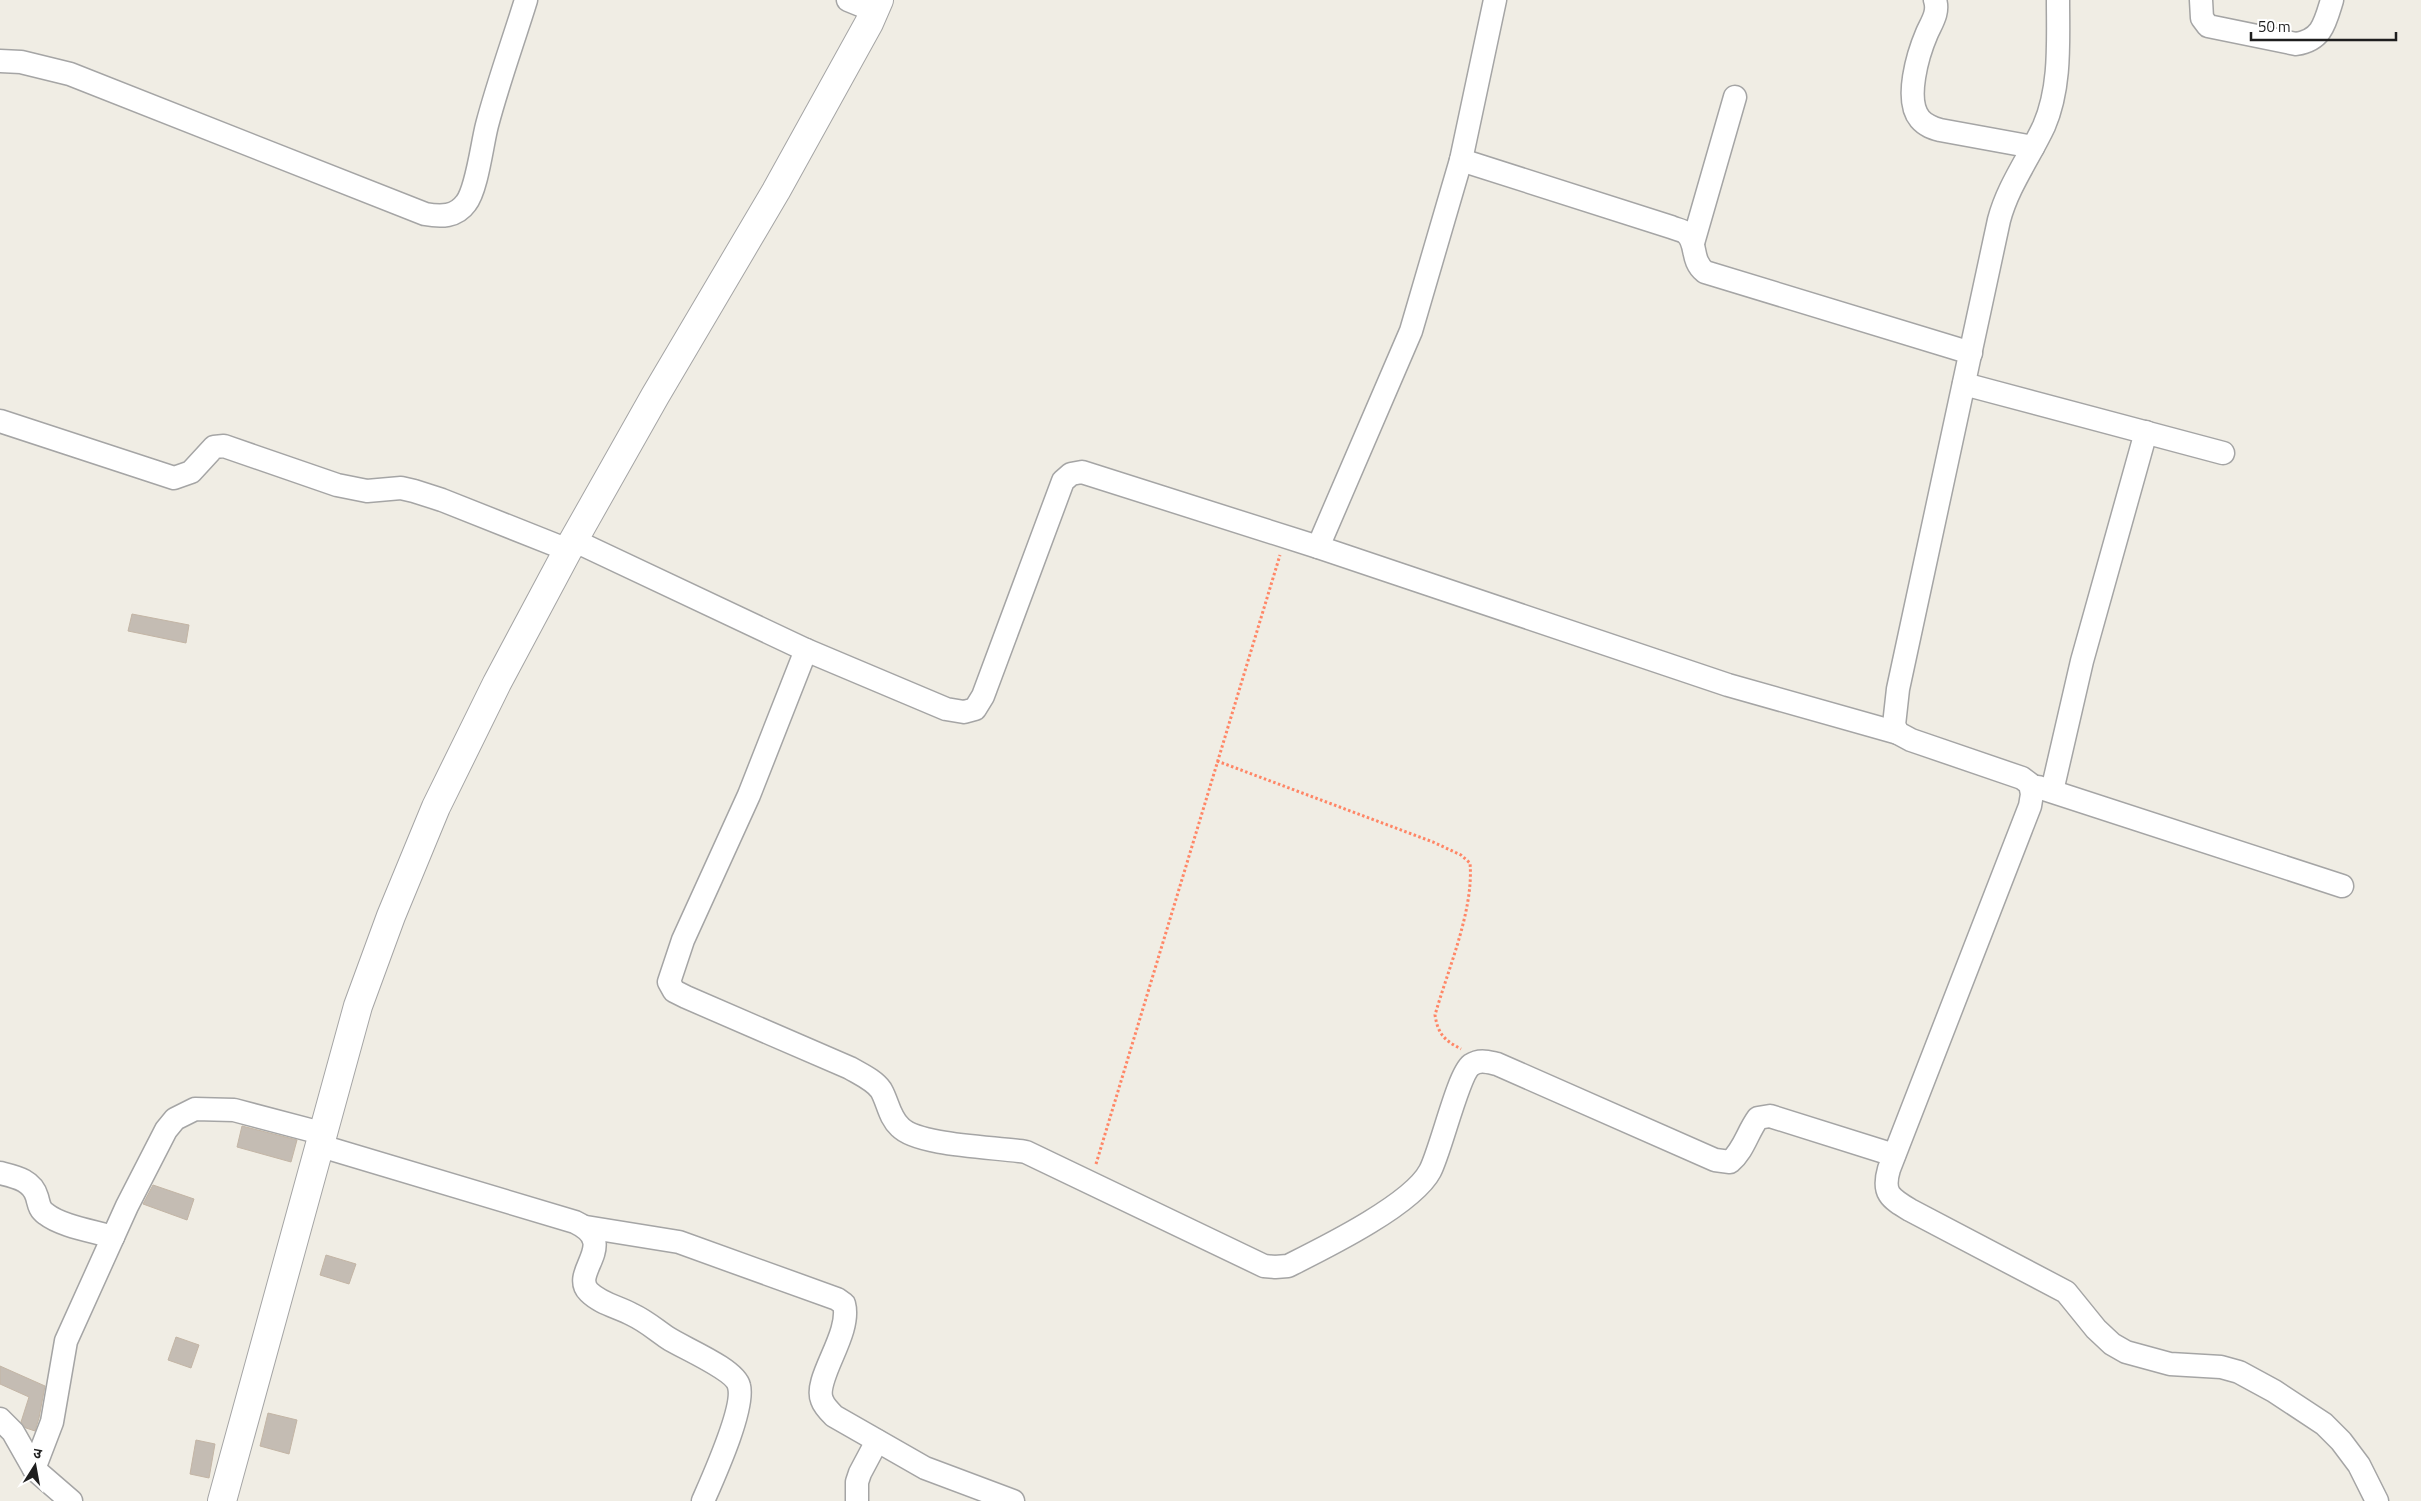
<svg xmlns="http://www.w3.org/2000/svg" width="2421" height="1501" font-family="'Titillium Web','Noto Sans Devanagari',sans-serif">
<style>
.building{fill:#c4bcb3;stroke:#c3b5a5}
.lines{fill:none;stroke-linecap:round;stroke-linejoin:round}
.minor-casing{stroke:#a5a5a5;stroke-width:25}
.tertiary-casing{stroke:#a5a5a5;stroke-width:30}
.path{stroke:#ff8666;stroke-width:3;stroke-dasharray:2.5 2.5;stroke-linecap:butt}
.minor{stroke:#fff;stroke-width:22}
.tertiary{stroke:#fff;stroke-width:28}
</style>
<rect width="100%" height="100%" fill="#f0ede4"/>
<!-- building -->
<g class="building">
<path d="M 132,614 L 189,625 L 186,643 L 128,631 Z"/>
<path d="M 242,1126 L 297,1140 L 291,1162 L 237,1147 Z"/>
<path d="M 153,1185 L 194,1199 L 187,1220 L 143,1204 Z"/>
<path d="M 326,1255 L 356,1264 L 349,1284 L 320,1275 Z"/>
<path d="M 176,1337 L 199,1345 L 191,1368 L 168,1360 Z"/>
<path d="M 0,1366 L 45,1386 L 39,1418 L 35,1431 L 26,1428 L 21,1422 L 29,1397 L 0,1384 Z"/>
<path d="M 268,1413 L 297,1420 L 289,1454 L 260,1446 Z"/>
<path d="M 196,1440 L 215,1444 L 209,1478 L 190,1474 Z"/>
</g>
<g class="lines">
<!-- minor casing -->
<g class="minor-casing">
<g id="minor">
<path d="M 848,0 L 875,11"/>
<path d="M 1935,0 C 1939,12 1932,22 1927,33 C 1918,54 1904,100 1920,119 C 1926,126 1933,128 1940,130 L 2033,147"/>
<path d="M 2058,0 C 2058,41 2061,87 2044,126 C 2029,158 2008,186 1999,220 L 1898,689 L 1894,725 L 1898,733 L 1911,740 L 2022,778 L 2030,784 L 2032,794 L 2030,806 L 1889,1169 C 1882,1193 1890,1198 1910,1210 L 2066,1292 L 2096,1329 L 2112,1344 L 2126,1352 L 2170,1364 L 2221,1367 L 2239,1372 L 2274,1391 L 2324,1424 L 2341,1441 L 2359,1465 L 2377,1501"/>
<path d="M 2201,0 L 2202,18 L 2208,26 L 2296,44 C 2322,40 2325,23 2332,0"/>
<path d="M 0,61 L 21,62 L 70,74 L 425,214 C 441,217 456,217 466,203 C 477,189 482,144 487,125 C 498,83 513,42 526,0"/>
<path d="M 1461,160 L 1671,227 C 1675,229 1682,230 1686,233 C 1698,243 1690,260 1705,272 L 1971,353"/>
<path d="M 1693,243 L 1735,97"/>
<path d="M 1964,384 L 2223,453"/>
<path d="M 0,421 L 174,478 L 191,472 L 214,447 L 224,446 L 337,485 L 367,491 L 401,488 L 414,491 L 442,500 L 568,550"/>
<path d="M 575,541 L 806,650 L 946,709 L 964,712 L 975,709 L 983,696 L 1063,481 L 1071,474 L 1082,472 L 1318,547 L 1728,685 L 1898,733"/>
<path d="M 1318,547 L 1411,331 L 1461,160 L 1495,0"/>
<path d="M 806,650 L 749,795 L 683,940 L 669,982 L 674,991 L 686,997 L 850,1068 C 860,1074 874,1080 881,1090 C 888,1102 889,1117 900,1127 C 918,1146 997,1147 1026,1152 L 1264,1266 L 1275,1267 L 1288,1266 C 1324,1248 1412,1205 1430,1171 C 1441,1150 1458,1075 1471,1065 C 1480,1059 1488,1062 1497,1064 L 1715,1160 L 1730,1162 C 1744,1150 1747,1133 1758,1118 L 1770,1116 L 1894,1155"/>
<path d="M 2038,787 L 2342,886"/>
<path d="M 2052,791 L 2082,661 L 2146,432"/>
<path d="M 321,1146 L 575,1222 C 621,1244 569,1272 589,1292 C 601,1304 619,1307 633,1315 C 646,1321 656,1330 668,1338 C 683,1348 735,1369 739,1386 C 745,1408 713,1478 703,1501"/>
<path d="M 0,1173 C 16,1177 32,1180 37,1197 C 39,1204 39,1209 46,1214 C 61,1226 93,1231 113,1237"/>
<path d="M 586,1227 L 679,1242 L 837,1299 L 844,1304 C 852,1334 813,1379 822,1400 C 824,1406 829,1411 834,1416 L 925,1468 L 1013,1501"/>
<path d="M 0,1419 L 13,1432 L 34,1469 L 71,1501"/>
<path d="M 34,1469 L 52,1422 L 66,1341 L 127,1206 L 166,1130 L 175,1119 L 195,1109 L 234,1110 L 325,1134"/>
<path d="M 857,1501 L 857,1482 L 860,1473 L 877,1441"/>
</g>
</g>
<!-- tertiary casing -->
<g class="tertiary-casing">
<path id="tertiary" d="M 222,1501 L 358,1006 L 391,916 L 436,807 L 497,683 L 568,550 L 655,396 L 776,191 L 869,23 L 879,0"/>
</g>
<!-- path -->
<g class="path">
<path d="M 1217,761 L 1433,842 L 1461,855 L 1470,863 C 1474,910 1448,969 1435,1015 C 1438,1034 1444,1040 1461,1049"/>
<path d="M 1096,1164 L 1280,555"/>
</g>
<!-- minor -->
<use href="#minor" class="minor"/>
<!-- tertiary -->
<use href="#tertiary" class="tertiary"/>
</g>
<!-- north arrow -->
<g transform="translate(35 1466) rotate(11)" stroke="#ffffff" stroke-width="4" paint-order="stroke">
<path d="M0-4L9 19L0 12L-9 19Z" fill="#1e1e1e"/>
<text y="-8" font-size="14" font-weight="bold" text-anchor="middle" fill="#1e1e1e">उ</text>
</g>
<!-- scale -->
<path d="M2251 32v8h145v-8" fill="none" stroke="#1e1e1e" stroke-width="2.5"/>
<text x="2258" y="32" font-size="15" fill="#1e1e1e" stroke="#ffffff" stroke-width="4" paint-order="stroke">50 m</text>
</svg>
